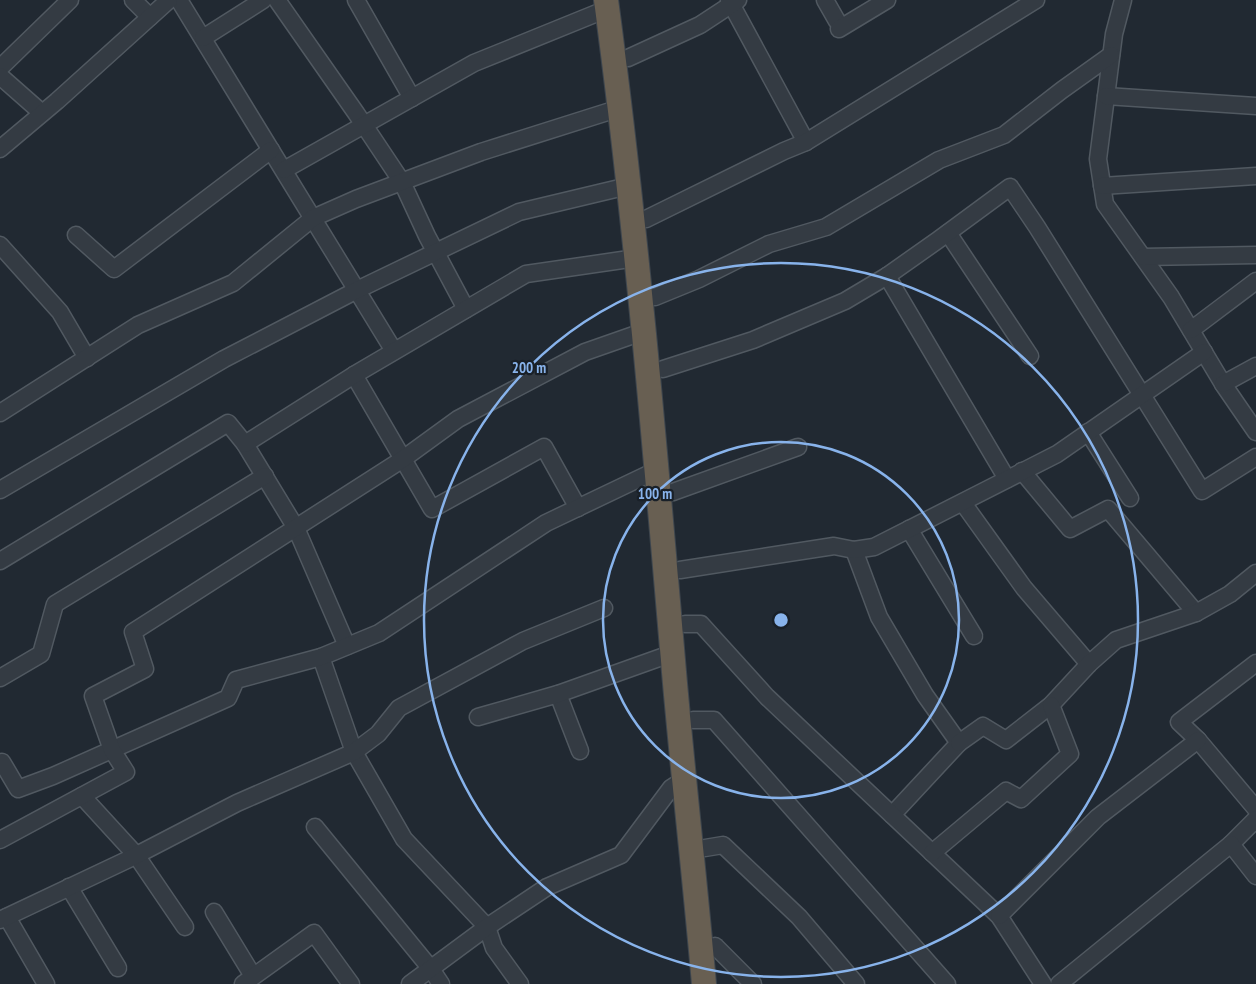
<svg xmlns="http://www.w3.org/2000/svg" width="1256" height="984" font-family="'PT Sans Narrow',sans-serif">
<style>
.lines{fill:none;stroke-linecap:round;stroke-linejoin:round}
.minor-casing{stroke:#515961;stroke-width:19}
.highway-casing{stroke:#3e464e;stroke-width:26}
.minor{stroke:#343b43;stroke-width:16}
.highway{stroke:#685f52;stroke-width:24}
.ring{fill:none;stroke:#88b3eb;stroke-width:2.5}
.centre{fill:#88b3eb;stroke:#192028;stroke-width:2.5}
.ring-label{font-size:15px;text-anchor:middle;font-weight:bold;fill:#88b3eb;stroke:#192028;stroke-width:4.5;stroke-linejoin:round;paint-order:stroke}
</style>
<rect width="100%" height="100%" fill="#212932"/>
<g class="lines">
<!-- minor casing -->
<g class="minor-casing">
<g id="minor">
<path d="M 133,0 L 150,17"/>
<path d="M 179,0 L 394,351"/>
<path d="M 277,0 L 356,113 L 402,182 L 427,236 L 466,309"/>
<path d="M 356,0 L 412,98"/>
<path d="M 729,0 L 806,142"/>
<path d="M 825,0 L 837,21"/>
<path d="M 1123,0 L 1114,34 L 1098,159 L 1105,204 L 1171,297 L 1223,384 L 1256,432"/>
<path d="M 839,29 L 887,0"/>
<path d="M 203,38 L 263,0"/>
<path d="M 628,58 L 700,25 L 738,0"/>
<path d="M 0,68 L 70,0"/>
<path d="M 0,76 L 42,113"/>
<path d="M 1106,96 L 1256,106"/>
<path d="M 0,149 L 57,101 L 169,0"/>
<path d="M 284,170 L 474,63 L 607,9"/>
<path d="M 1102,186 L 1256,176"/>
<path d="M 646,219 L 784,151 L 806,142 L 1036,0"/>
<path d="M 948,233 L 1030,356"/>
<path d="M 76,235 L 114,269 L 271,150"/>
<path d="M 0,245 L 60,312 L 87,358"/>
<path d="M 1143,257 L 1256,255"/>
<path d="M 887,276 L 1007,479"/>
<path d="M 655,297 L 699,279 L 769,244 L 826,227 L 939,160 L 1004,135 L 1062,90 L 1111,55"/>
<path d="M 1191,330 L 1256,281"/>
<path d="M 663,369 L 753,340 L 845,301 L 887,276 L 938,240 L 1010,187 L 1037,227 L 1202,491 L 1256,457"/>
<path d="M 354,375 L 432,509 L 544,447 L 578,508"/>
<path d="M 1223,384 L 1256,366"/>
<path d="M 0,413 L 138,325 L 233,283 L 313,218 L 356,199 L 481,152 L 620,108"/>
<path d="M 1088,432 L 1130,498"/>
<path d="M 245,444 L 296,528 L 347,646"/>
<path d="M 1022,471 L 1070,529 L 1108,509 L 1196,613"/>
<path d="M 0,490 L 224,359 L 357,290 L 519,212 L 628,186"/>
<path d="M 673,492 L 798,447"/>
<path d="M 963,503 L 1024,588 L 1089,664"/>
<path d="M 909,529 L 974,636"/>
<path d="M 854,550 L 879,617 L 925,695 L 959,743 L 892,815"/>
<path d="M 0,561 L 228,423 L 245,444 L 354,375 L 526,274 L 636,258"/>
<path d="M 680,570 L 834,546 L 854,550 L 874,547 L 1057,454 L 1204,352"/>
<path d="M 685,624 L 701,624 L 767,697 L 999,916 L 1043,984"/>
<path d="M 321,657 L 354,752 L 404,839 L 487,927 L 494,948 L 520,984"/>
<path d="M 1256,663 L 1179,722 L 1198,740 L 1256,809"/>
<path d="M 0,678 L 41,654 L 55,604 L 265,476"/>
<path d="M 558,694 L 580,751"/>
<path d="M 478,717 L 558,694 L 673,653"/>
<path d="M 693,720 L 714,720 L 947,984"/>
<path d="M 959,743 L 983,726 L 1006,740 L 1051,705 L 1089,664 L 1116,640 L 1196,613 L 1230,594 L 1256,573"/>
<path d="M 0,763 L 2,762 L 18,789 L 53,776 L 228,698 L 236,680 L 321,657 L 379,633 L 546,523 L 657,470"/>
<path d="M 82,796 L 136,855 L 185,927"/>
<path d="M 315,827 L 431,969 L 441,984"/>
<path d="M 0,840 L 126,772 L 112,750 L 93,696 L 145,669 L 133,632 L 403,459 L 458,419 L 585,352 L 645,331"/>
<path d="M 1231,844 L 1256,819"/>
<path d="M 705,848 L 723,845 L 799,917 L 856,984"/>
<path d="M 932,853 L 1006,791 L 1021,799 L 1070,754 L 1051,705"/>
<path d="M 69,887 L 118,968"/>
<path d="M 214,912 L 253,976"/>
<path d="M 999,916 L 1098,817 L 1198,740"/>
<path d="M 7,917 L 46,984"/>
<path d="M 0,920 L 129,859 L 237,803 L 354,752 L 378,734 L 399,708 L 523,641 L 604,608"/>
<path d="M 715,946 L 753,984"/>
<path d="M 243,984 L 314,933 L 351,984"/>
<path d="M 410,984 L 487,927 L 547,887 L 621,855 L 671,788 L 685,779"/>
<path d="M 1059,984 L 1231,844 L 1256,876"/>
</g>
</g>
<!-- highway casing -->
<g class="highway-casing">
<path id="highway" d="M 606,0 C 636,223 655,448 674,672 C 683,776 695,880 704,984"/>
</g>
<!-- minor -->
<use href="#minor" class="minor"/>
<!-- highway -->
<use href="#highway" class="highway"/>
</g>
<!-- distance rings -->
<g class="ring">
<circle cx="781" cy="620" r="178"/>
<circle cx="781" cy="620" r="357"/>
</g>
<circle cx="781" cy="620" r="8" class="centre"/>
<g class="ring-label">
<text x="529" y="373">200 m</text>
<text x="655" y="499">100 m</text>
</g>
</svg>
